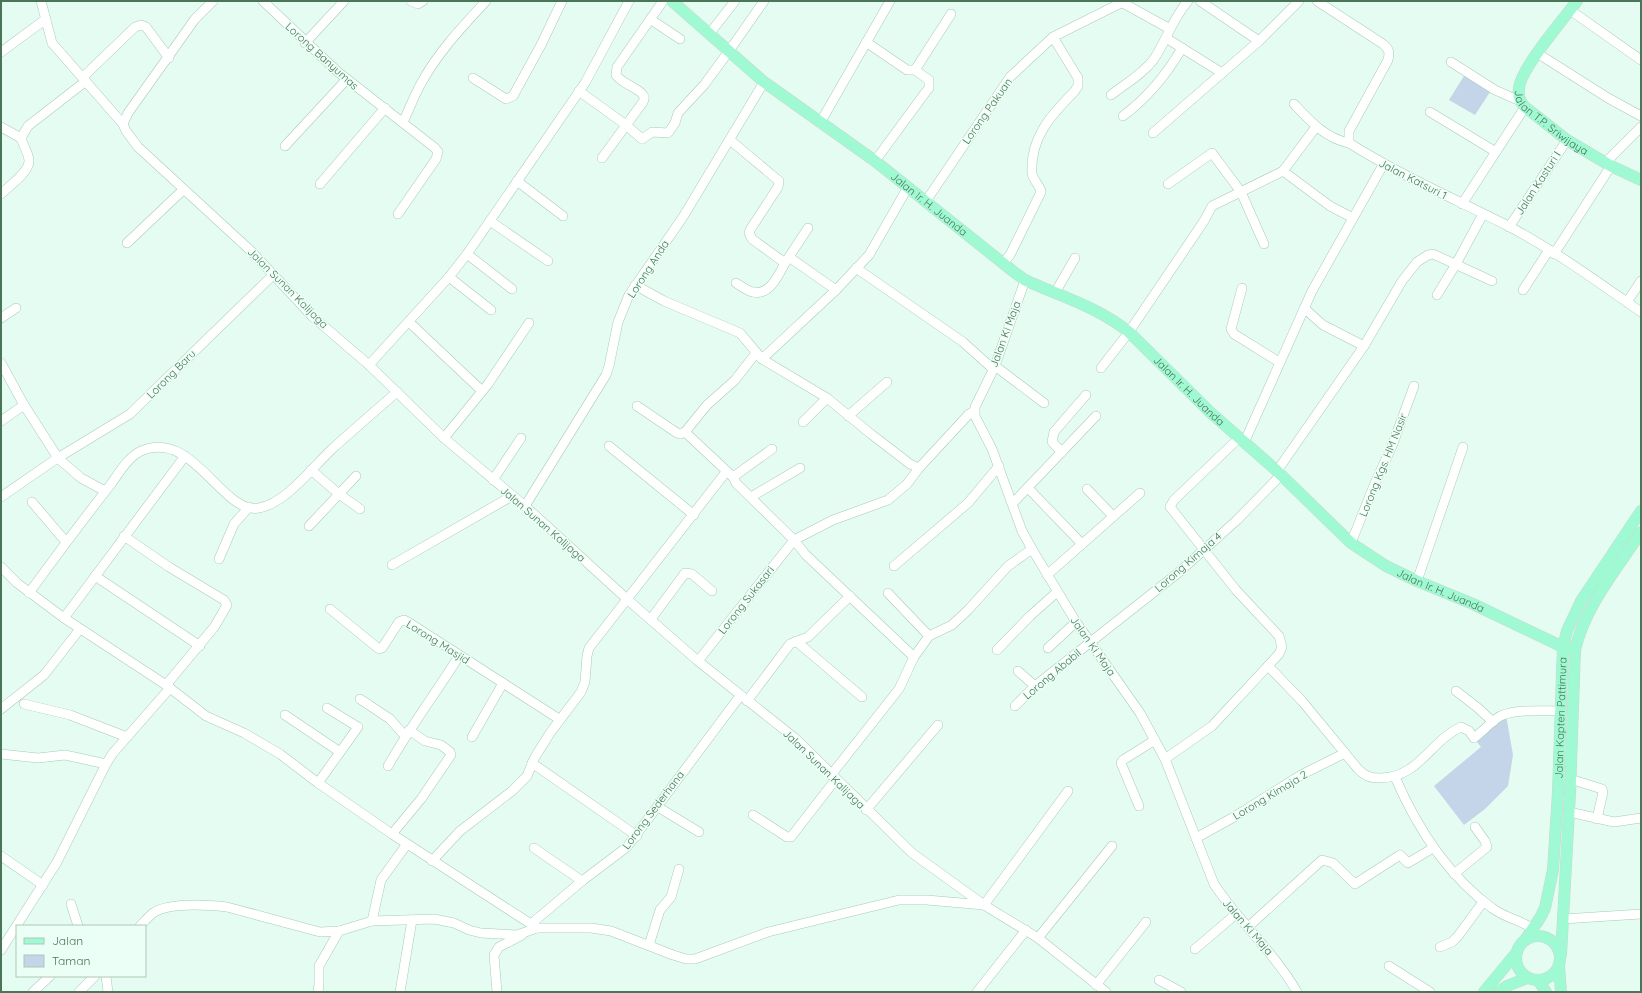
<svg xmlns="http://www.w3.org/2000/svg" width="1642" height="993" font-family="Quicksand,sans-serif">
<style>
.green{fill:#c4d5e9}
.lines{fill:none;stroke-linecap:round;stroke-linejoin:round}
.minor-casing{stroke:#a9cbb6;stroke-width:10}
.major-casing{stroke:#cdd8d0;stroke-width:12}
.minor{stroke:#fff;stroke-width:9}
.major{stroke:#9ff9d2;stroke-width:11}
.labels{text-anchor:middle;stroke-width:3;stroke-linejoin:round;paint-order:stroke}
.street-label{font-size:11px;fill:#4b7557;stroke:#ecfff6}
</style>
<rect width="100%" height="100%" fill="#e5fcf2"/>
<!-- green -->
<g class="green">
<path d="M 1464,76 L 1490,92 L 1475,115 L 1449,100 Z"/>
<path d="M 1506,715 L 1513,755 L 1508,786 L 1485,809 L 1464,825 L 1434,786 L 1481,747 L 1474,738 Z"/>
</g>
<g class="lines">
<!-- minor casing -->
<g class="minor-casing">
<g id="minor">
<path d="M 41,1 L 52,43 L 123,124 L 126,131 L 138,147 L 251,251 L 312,316 L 369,365 L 444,438 L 525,506 L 628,600 L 698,661 L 796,739 L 912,853 L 984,905 L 1038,938 L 1106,992"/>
<path d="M 263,1 L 338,72 L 435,148 L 438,152 L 436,159 L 398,214"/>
<path d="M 411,1 L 418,4 L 423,1"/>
<path d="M 1200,1 L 1259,41"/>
<path d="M 1317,1 L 1383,44 C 1389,49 1390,52 1388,60 L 1349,131 L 1349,143 C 1400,175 1455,199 1508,226 C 1554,250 1598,282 1641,312"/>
<path d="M 1123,3 L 1170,29"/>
<path d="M 1570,10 L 1641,60"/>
<path d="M 650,19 L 680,39"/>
<path d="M 710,33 L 735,1"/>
<path d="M 866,42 L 907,70 L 915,70 L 929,80 L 929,88 L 925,93 L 875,161"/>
<path d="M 305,43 L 344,1"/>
<path d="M 1182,48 L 1222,73"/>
<path d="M 1,52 L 46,19"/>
<path d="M 1537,53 L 1608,98 L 1641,116"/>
<path d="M 1451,62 L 1495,90 L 1520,101"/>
<path d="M 915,70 L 951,14"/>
<path d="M 83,77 L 135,27 L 141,25 L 146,27 L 169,58"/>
<path d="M 473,78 L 506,99 L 513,96 L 541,45 L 562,1"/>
<path d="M 579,91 L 626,125 L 642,139 L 652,132 L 668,133 L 675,123 L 678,113 L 704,85 L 729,51 L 764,1"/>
<path d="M 1111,95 C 1125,84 1143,74 1154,59 C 1166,41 1173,18 1188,1"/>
<path d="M 1294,104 C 1310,121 1325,138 1349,143"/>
<path d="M 1430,112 L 1496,152"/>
<path d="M 1123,116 C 1147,98 1167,74 1182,48 L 1166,38"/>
<path d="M 403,122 C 410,108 415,93 423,80 C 440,50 463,26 486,1"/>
<path d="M 820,123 L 890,1"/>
<path d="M 123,124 L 128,113 L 195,19 L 213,1"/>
<path d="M 1,127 L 21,138"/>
<path d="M 1153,133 L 1259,41 L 1299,1"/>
<path d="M 730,140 L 779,181 L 778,187 L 750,230 L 749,233 L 752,239 L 785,263 L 808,228"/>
<path d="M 285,146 L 346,80"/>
<path d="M 602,158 L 643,102 C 644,100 645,97 643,95 C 639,88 622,84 616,75 L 617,67 L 663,1"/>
<path d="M 1606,162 L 1641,127"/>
<path d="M 1283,171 L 1330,206 L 1353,218"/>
<path d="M 517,181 L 563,216"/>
<path d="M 320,184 L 385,108"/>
<path d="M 1168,184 L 1212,153 L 1241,192 L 1264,244"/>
<path d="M 1,194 C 9,186 30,172 29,160 C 28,152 23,145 21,138 L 28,126 L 86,81"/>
<path d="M 926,201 L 1010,77 L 1053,37 L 1125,1"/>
<path d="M 1462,204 L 1525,107"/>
<path d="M 490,221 L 548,261"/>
<path d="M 1509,227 L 1567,140"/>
<path d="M 127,243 L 183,190"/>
<path d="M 467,254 L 512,289"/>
<path d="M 1554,254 L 1611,166"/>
<path d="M 789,257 L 836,290"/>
<path d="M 1003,263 L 1010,255 L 1041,192 C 1040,185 1033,181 1032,173 C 1030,138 1051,115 1074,92 L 1078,86 L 1078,78 L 1053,37"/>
<path d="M 856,268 L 963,342 L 993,369"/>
<path d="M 449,277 L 491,310"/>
<path d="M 1025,280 L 995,366 L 975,407 L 975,416 L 992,449 L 1022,531 L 1032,549 L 1076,622 L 1140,713 L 1165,759 L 1214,884 C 1239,922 1274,952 1297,992"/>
<path d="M 736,283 C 741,286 747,291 753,292 C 770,296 779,274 785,263"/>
<path d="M 635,285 L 664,301 L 740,333 L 762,359 L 827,398 L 871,434 L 910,464 L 919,468"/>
<path d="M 1242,288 L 1231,329 L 1234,334 L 1279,362"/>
<path d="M 1523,290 L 1549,250"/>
<path d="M 1055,293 L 1075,258"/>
<path d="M 1437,295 L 1456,264 L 1483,214"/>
<path d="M 1627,302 L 1641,281"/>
<path d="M 1304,308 L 1323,325 L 1364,346"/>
<path d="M 1,318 L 16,308"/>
<path d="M 409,322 L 482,391"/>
<path d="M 762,359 L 836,290 L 869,255 L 908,187"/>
<path d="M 1,363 L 24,405 L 58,458 L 81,478 L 105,491"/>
<path d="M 369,365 L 449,277 L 467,254 L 585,83 L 629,1"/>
<path d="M 995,366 L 1044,403"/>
<path d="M 1101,368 L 1129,332 L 1204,221 L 1212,206 L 1283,171 L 1316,127"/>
<path d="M 637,406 L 677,433 L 680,434 L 685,432 L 707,405 L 735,380 L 756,353"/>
<path d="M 848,416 L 887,382"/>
<path d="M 1,421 L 24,405"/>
<path d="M 803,422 L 827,398"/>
<path d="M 685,432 L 733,477 L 736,483 L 794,540 L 806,555 L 914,657"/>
<path d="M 444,438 L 488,384 L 529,323"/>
<path d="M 1244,443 L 1312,291 L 1383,165"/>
<path d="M 609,446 L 694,515"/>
<path d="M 1062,452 L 1052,442 L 1054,432 L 1086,395"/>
<path d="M 311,470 L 339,494 L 360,509"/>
<path d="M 1277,471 L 1364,346 L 1402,281 L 1417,262 L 1428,255 L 1433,254 L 1492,281"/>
<path d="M 733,477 L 772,449"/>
<path d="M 493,480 L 521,438"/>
<path d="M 1028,488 L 1082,544"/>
<path d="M 1087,489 L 1113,516"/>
<path d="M 1,497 L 56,459 L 130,414 L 273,275"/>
<path d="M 751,497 L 800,468"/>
<path d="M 32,502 L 66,542"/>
<path d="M 1013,503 L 1096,416"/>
<path d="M 525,506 L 606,375 L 609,366 L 618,322 L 629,295 L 683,217 L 764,82"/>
<path d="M 309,526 L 356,476"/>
<path d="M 124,536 L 169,567 L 224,600 L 227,605 L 215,626 L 166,685"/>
<path d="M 1351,543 L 1375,483 L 1392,446 L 1414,386"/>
<path d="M 219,559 L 234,524 L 249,507"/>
<path d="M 392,565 L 512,496"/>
<path d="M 894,566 L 968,503 L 999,466"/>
<path d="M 1,567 L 17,583 L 64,618 L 166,685 L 206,716 L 244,733 L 280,754 L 318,783 L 392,834 L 537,928 L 591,928 L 611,931 L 673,955 L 686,959 L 695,959 L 768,932 L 899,900 L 927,900 L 984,905"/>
<path d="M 1047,575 L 1140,493"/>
<path d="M 95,576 L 200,646"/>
<path d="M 1417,581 L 1463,447"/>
<path d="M 29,593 C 56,556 83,520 111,484 C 119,473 128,457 141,451 C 193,428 222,515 259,508 C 286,503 312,468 331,450 C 353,430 375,411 397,392"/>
<path d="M 888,593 L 929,636"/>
<path d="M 330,609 L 379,649 L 382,648 L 399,622 L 404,620 L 408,622 L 559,719"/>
<path d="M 64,618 L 185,456"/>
<path d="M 651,619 L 685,573 L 692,574 L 712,591"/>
<path d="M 796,641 L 862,697"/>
<path d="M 1048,648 L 1076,622"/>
<path d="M 997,650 L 1030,616 L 1057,592"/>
<path d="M 698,661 L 794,540 L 833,520 L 888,500 L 907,484 L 919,468 L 969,414 L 974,411"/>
<path d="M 1268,666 L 1302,701 L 1358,769 C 1365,776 1370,778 1380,778 C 1419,778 1431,740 1461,727 L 1469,731 L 1474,738 C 1482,732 1488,725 1496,719 C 1508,708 1544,711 1560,711"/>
<path d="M 1018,671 L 1035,686"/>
<path d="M 1456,691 L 1478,708 L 1493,722"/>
<path d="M 360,699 L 390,719 L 405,736"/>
<path d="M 747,701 L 790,644 L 808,637 L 850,596"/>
<path d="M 24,704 L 70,715 L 127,737"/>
<path d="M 1015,706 L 1035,686 L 1178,573 L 1237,520 L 1281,475"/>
<path d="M 1,709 L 44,675 L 80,629"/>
<path d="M 285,715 L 340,752"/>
<path d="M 472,737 L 503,683"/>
<path d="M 1,754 L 38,758 L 65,755 L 106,764"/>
<path d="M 1165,759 L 1212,726 L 1279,654 L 1282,647 L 1279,636 L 1236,590 L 1170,507 L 1174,500 L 1239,438"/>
<path d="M 532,763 L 637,836"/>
<path d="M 388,766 C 410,727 436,693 459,656"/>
<path d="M 831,775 L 899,689 L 914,657 L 929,636 L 952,625 L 968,610 L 1008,566 L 1032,549"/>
<path d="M 1395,777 C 1417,828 1447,875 1492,908 C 1505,918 1521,920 1533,929"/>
<path d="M 1570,779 L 1602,789 L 1603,792 L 1597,819"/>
<path d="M 318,783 L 358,727 L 327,708"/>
<path d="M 1139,806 L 1121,763 L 1123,760 L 1155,740"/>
<path d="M 658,807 L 699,832"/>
<path d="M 866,810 L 938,725"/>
<path d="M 1569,812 L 1614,822 L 1641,818"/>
<path d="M 753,815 L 787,837 L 791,837 L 836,779"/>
<path d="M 392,834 L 421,799 L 451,755 L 450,752 L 441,745 L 425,741 L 409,730"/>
<path d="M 1196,838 L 1234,817 L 1301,775 L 1345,753"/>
<path d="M 534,848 L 582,881"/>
<path d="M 1,856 L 43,885"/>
<path d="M 432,861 L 460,831 L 512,791 L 527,776 L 535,757 L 550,733 L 581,692 L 585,682 L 587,656 L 589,648 L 726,472"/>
<path d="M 1454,874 L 1487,847 L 1485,841 L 1475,827"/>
<path d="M 71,904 L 78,926"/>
<path d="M 984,905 L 1068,791"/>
<path d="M 1563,919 L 1641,914"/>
<path d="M 372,921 L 381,880 L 407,844"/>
<path d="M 531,924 L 582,881 L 627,847 L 740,696"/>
<path d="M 140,926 C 144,922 149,916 153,913 C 170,902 208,905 227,907 L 320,932 L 339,931 L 372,921 L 434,919 L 454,923 L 469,930 L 481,933 L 517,935 L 537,928"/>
<path d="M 1248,927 L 1322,860 L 1333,863 L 1355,884 L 1400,855 L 1408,863 L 1433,848"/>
<path d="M 1038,938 L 1112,846"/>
<path d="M 649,945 L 660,910 L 671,897 L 679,869"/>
<path d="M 1440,947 L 1452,942 L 1458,936 L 1483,902"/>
<path d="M 1195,949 L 1236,914"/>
<path d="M 1,950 L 57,862 L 106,764 L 113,753 L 170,688"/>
<path d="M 1389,966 L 1430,992"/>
<path d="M 106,976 L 108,992"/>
<path d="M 1159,980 L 1181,992"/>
<path d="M 1096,985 L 1146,922"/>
<path d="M 33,992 L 50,976"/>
<path d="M 79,992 L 95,976"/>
<path d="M 318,992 L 319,984 L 319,966 L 339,931"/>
<path d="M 400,992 L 412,920"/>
<path d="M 497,992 L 494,955 L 499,947 L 522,935"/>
<path d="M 977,992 L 1026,930"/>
</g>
</g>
<!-- major casing -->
<g class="major-casing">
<g id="major">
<path id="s1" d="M 672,1 L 764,82 L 875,161 L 1014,272 L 1025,280 C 1062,297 1096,306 1129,332 L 1210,412 L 1277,471 L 1351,543 L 1386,566 L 1417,581 L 1473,604 L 1563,647 L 1575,650"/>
<path id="s2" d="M 1577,1 C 1563,20 1521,68 1519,88 C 1518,96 1520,102 1525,107 L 1567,140 L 1611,166 L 1641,180"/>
<circle cx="1538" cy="958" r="22"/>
<path id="s3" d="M 1525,940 L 1540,918 L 1545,908 L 1553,870 L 1558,792 L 1562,673 L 1563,647 L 1567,631 L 1581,601 L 1641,511"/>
<path d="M 1561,955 L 1570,793 L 1575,650 C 1585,606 1617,569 1641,532"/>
<path d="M 1559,966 L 1561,992"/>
<path d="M 1538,980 L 1546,992"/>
<path d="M 1484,992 L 1517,952"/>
<path d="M 1499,992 L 1507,986 L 1527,978"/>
</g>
</g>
<!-- minor -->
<use href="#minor" class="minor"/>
<!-- major -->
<use href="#major" class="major"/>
</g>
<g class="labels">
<!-- street labels -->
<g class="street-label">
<text transform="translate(322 56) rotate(42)" y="4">Lorong Banyumas</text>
<text transform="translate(987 111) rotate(-55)" y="4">Lorong Pakuan</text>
<text dy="4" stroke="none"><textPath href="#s2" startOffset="155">Jalan T.P. Sriwijaya</textPath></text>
<text transform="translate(1413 179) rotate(27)" y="4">Jalan Katsuri 1</text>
<text transform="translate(1538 183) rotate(-57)" y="4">Jalan Kasturi I</text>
<text dy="4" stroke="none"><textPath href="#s1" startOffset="328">Jalan Ir. H. Juanda</textPath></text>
<text transform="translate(648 269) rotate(-57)" y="4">Lorong Anda</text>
<text transform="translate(288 288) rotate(45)" y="4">Jalan Sunan Kalijaga</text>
<text transform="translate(1005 334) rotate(-70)" y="4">Jalan Ki Maja</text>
<text transform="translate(171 374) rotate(-45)" y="4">Lorong Baru</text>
<text dy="4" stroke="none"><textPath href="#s1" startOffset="651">Jalan Ir. H. Juanda</textPath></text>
<text transform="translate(1383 465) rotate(-68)" y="4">Lorong Kgs. HM Nasir</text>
<text transform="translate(543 524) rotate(41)" y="4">Jalan Sunan Kalijaga</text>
<text transform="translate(1188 562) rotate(-41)" y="4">Lorong Kimaja 4</text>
<text dy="4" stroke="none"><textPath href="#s1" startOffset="975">Jalan Ir. H. Juanda</textPath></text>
<text transform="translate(746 600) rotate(-52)" y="4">Lorong Sukasari</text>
<text transform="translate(438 642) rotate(32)" y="4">Lorong Masjid</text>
<text transform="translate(1093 646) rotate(55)" y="4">Jalan Ki Maja</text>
<text transform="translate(1052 674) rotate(-40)" y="4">Lorong Ababil</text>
<text dy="4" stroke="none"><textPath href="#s3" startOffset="229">Jalan Kapten Pattimura</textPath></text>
<text transform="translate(824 769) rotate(44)" y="4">Jalan Sunan Kalijaga</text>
<text transform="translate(1270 795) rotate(-31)" y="4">Lorong Kimaja 2</text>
<text transform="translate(653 810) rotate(-53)" y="4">Lorong Sederhana</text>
<text transform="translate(1248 927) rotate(49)" y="4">Jalan Ki Maja</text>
</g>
</g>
<!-- border -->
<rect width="1642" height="993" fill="none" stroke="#4b7557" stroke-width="4"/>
<!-- legend -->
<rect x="16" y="925" width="130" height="52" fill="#ecfff6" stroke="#acc8b6"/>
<rect x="24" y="938" width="20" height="6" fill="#9ff9d2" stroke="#acc8b6"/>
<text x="52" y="945" font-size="12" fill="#4b7557">Jalan</text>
<rect x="24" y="955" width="20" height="12" fill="#c4d5e9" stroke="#acc8b6"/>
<text x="52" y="965" font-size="12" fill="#4b7557">Taman</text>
</svg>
